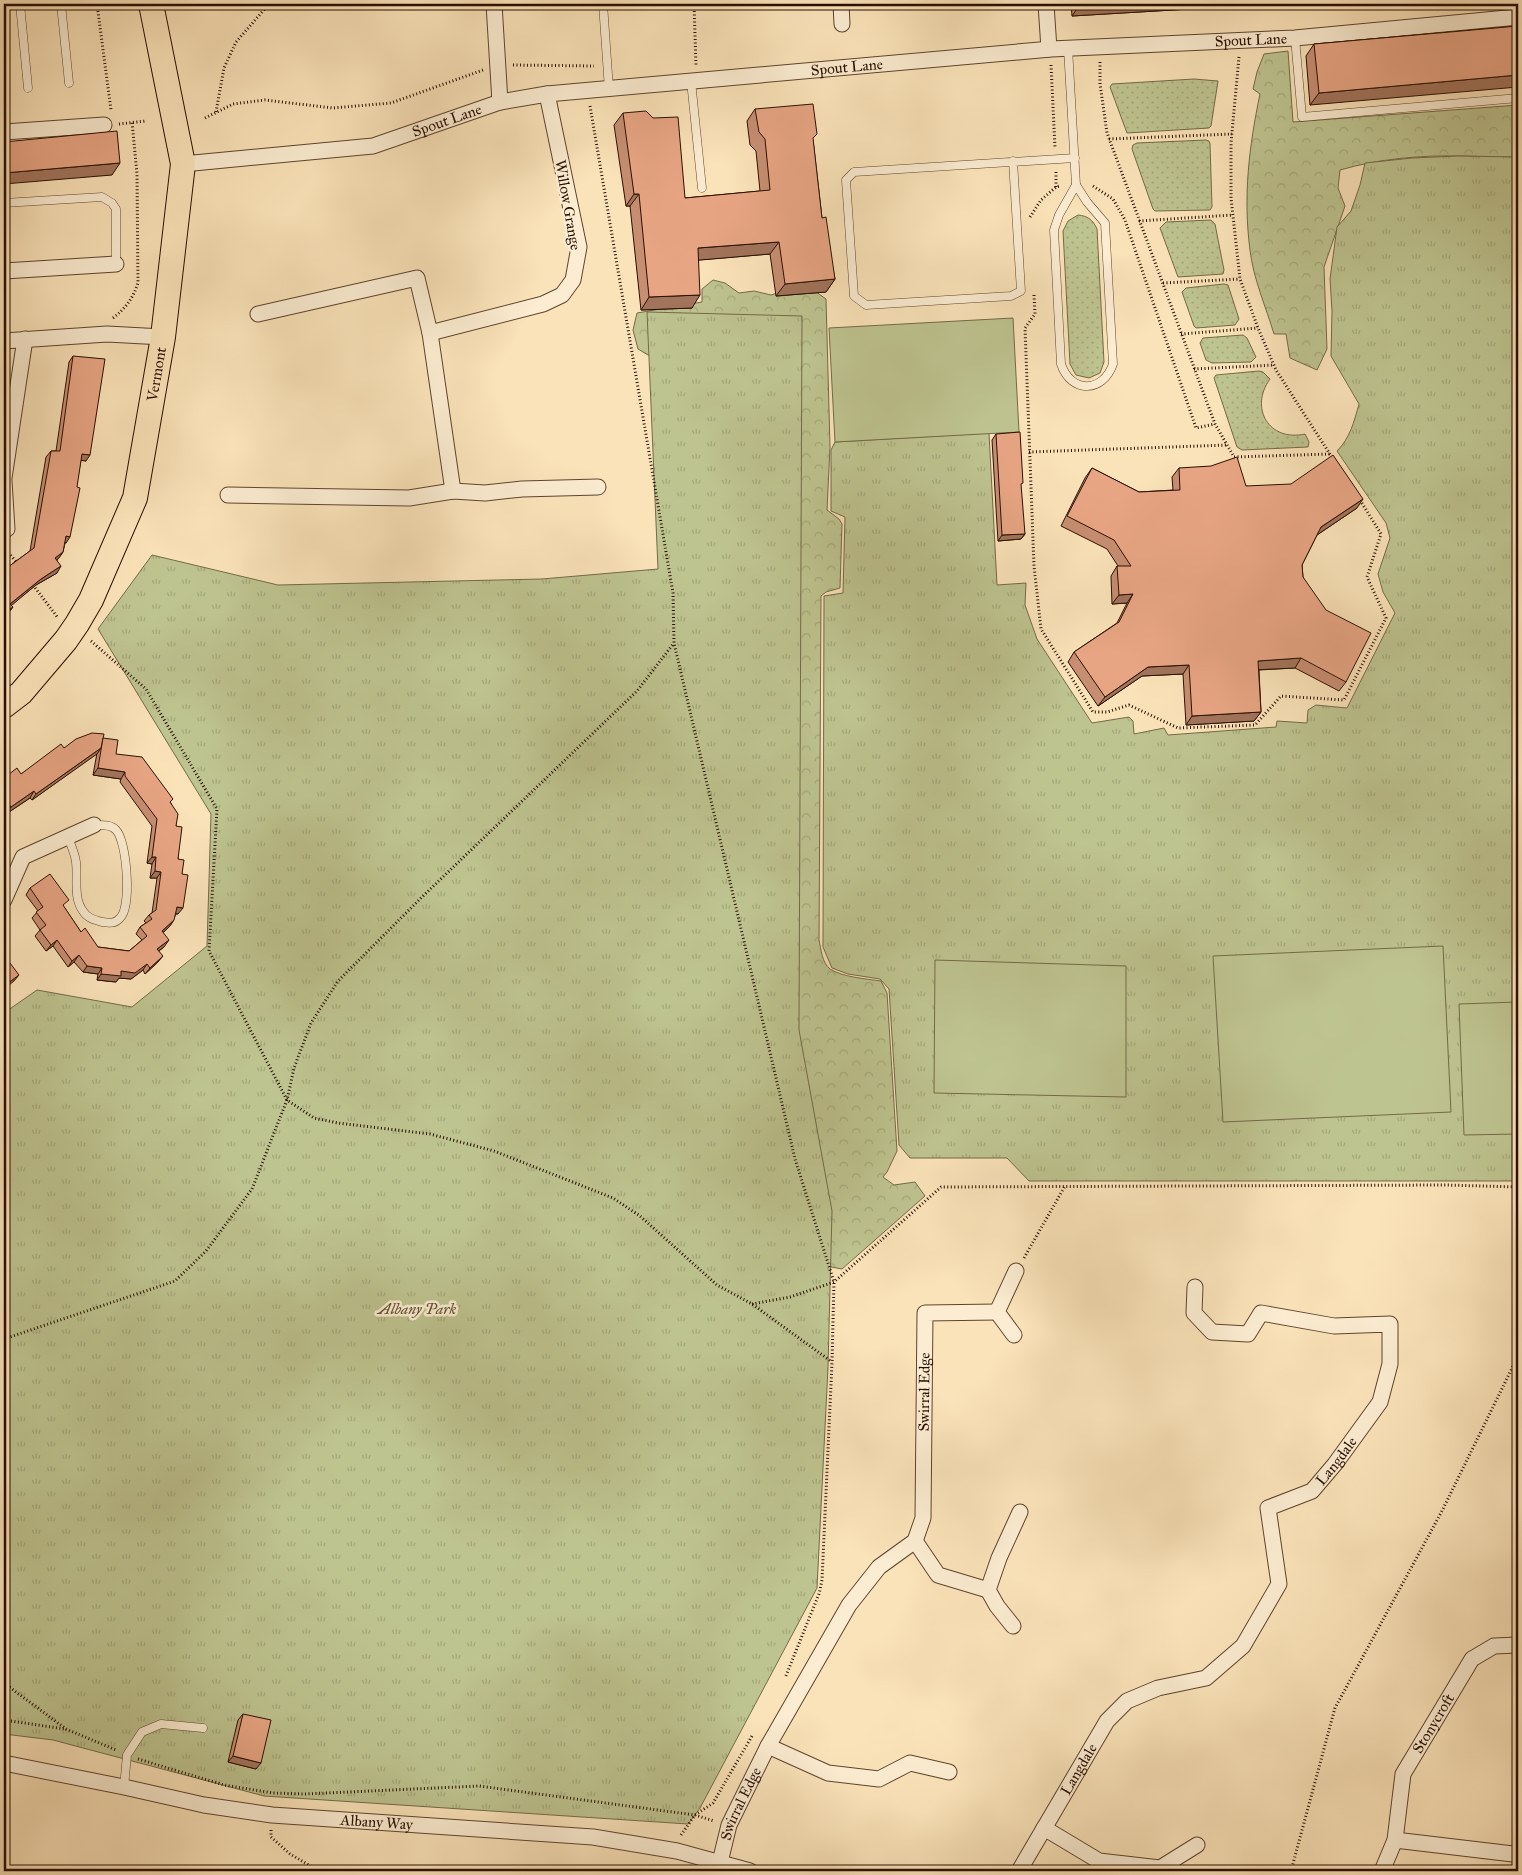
<svg xmlns="http://www.w3.org/2000/svg" width="1522" height="1875" font-family="'IM FELL Great Primer',serif">
<style>
.grass{fill:url(#grass-dots);stroke:#746a48}
.forest{fill:url(#forest-crowns);stroke:#746a48}
.park{fill:url(#park-tufts);stroke:#746a48}
.garden{fill:#bec490;stroke:#746a48}
.lines{fill:none;stroke-linecap:round;stroke-linejoin:round}
.service-casing{stroke:#5e442e;stroke-width:9}
.minor-casing{stroke:#5e442e;stroke-width:17}
.primary-casing{stroke:#290f00;stroke-width:26}
.path{stroke:#290f00;stroke-width:3;stroke-dasharray:1 2.5;stroke-linecap:butt}
.service{stroke:#fcedd2;stroke-width:8}
.minor{stroke:#fcedd2;stroke-width:15}
.primary{stroke:#fbe3b9;stroke-width:24}
.wall{fill:#c88e72;stroke:#290f00}
.shaded-wall{fill:#a2745c;stroke:#290f00}
.building{fill:#e8a584;stroke:#290f00}
.labels{text-anchor:middle;stroke-width:5;stroke-linejoin:round;paint-order:stroke}
.street-label{font-size:15px;fill:#290f00;stroke:#fcedd2}
.park-label{font-size:15px;font-style:italic;fill:#5d4e32;stroke:#fcedd2}
</style>
<defs>
<pattern id="grass-dots" width="8" height="8" patternUnits="userSpaceOnUse" patternTransform="scale(1.25)"><rect width="8" height="8" fill="#bec490"/><path d="M2 2h.1M6 6h.1" fill="none" stroke="#a3a77a" stroke-width="1.8" stroke-linecap="round"/></pattern>
<pattern id="forest-crowns" width="20" height="18" patternUnits="userSpaceOnUse" patternTransform="scale(1.25)"><rect width="20" height="18" fill="#bec490"/><path d="M2 6a3 3 0 1 1 6 0M12 15a3 3 0 1 1 6 0" fill="none" stroke="#a3a77a"/></pattern>
<pattern id="park-tufts" width="24" height="20" patternUnits="userSpaceOnUse" patternTransform="scale(1.25)"><rect width="24" height="20" fill="#bec490"/><path d="M3 7l-1-3M5 7V3M7 7l1-3M15 17l-1-3M17 17v-4M19 17l1-3" fill="none" stroke="#a3a77a"/></pattern>
</defs>
<rect width="100%" height="100%" fill="#fbe3b9"/>
<filter id="stains"><feTurbulence type="fractalNoise" baseFrequency=".004" numOctaves="4"/><feColorMatrix values="0 0 0 0 .2 0 0 0 0 .09 0 0 0 0 .02 0 0 0 .5 -.17"/></filter>
<radialGradient id="worn" r=".72"><stop offset=".6" stop-color="#630" stop-opacity="0"/><stop offset="1" stop-color="#630" stop-opacity=".3"/></radialGradient>
<!-- grass -->
<g class="grass">
<path d="M 1194,79 L 1218,81 L 1211,126 L 1209,128 L 1127,133 L 1110,87 L 1112,84 Z"/>
<path d="M 1206,140 L 1209,141 L 1210,144 L 1212,207 L 1210,210 L 1155,211 L 1153,209 L 1132,149 L 1133,145 L 1137,143 Z"/>
<path d="M 1078,215 C 1088,216 1093,220 1097,229 L 1104,362 L 1100,373 L 1089,378 L 1076,375 L 1070,364 L 1063,231 L 1068,221 Z"/>
<path d="M 1211,220 L 1215,224 L 1224,270 L 1223,274 L 1178,277 L 1160,228 L 1166,222 Z"/>
<path d="M 1224,284 L 1228,285 L 1229,288 L 1239,319 L 1235,325 L 1196,328 L 1194,326 L 1182,292 L 1186,288 Z"/>
<path d="M 1243,335 L 1247,338 L 1256,357 L 1251,362 L 1212,363 L 1206,360 L 1200,343 L 1203,338 Z"/>
<path d="M 1259,371 L 1263,372 L 1270,379 C 1249,408 1269,442 1305,434 L 1309,442 L 1308,447 L 1242,450 L 1237,447 L 1214,378 L 1216,375 Z"/>
</g>
<!-- forest -->
<g class="forest">
<path d="M 1288,51 L 1293,122 L 1518,105 L 1518,157 C 1499,158 1479,156 1460,156 C 1420,155 1378,159 1340,170 L 1338,188 L 1345,206 L 1324,267 L 1327,349 L 1317,370 L 1290,358 L 1286,334 L 1274,334 C 1266,307 1253,278 1250,250 C 1243,197 1249,146 1260,94 L 1253,89 L 1257,72 L 1264,54 Z"/>
<path d="M 713,280 L 725,283 L 739,293 L 754,291 L 771,295 L 790,289 L 812,289 L 826,299 L 830,447 L 827,510 L 839,519 L 842,524 L 840,588 L 826,592 L 821,596 L 819,940 C 821,949 822,963 830,969 C 842,977 867,979 881,981 L 887,993 L 897,1151 L 887,1172 L 883,1177 L 894,1185 L 915,1182 L 925,1196 L 842,1269 L 831,1267 L 823,1238 L 665,357 L 648,355 L 638,349 L 633,330 L 637,313 L 702,302 L 702,289 Z"/>
</g>
<!-- park -->
<g class="park">
<path d="M 1458,156 L 1518,157 L 1518,1181 L 1029,1181 L 1007,1158 L 910,1158 L 899,1145 L 889,989 L 880,979 L 848,974 L 832,968 L 823,947 L 824,596 L 843,593 L 845,517 L 831,511 L 831,450 L 835,442 L 989,433 L 997,585 L 1026,583 L 1025,605 L 1037,639 L 1092,723 L 1129,717 L 1133,721 L 1134,734 L 1164,728 L 1168,735 L 1276,727 L 1277,721 L 1307,723 L 1308,710 L 1316,705 L 1347,708 L 1395,613 L 1383,592 L 1378,574 L 1390,538 L 1386,523 L 1337,451 C 1350,438 1354,422 1359,404 L 1331,356 L 1332,311 L 1330,279 L 1337,227 L 1351,211 L 1360,185 L 1365,163 L 1412,158 Z"/>
<path d="M 647,312 L 802,316 L 799,1030 L 832,1211 L 828,1367 L 817,1588 L 700,1808 L 688,1824 L 264,1796 L 53,1740 L 4,1734 L 4,1013 L 37,990 L 132,1007 L 207,946 L 211,814 L 98,629 L 152,555 L 278,585 L 542,579 L 658,569 Z"/>
</g>
<!-- garden -->
<g class="garden">
<path d="M 1013,318 L 1019,432 L 835,442 L 829,328 Z"/>
<path d="M 1443,946 L 1451,1112 L 1223,1122 L 1213,956 Z"/>
<path d="M 935,960 L 1126,966 L 1126,1097 L 934,1093 Z"/>
<path d="M 1518,1002 L 1518,1134 L 1464,1135 L 1459,1004 Z"/>
</g>
<g class="lines">
<!-- service casing -->
<g class="service-casing">
<g id="service">
<path d="M 20,4 L 28,88"/>
<path d="M 61,4 L 69,83"/>
<path d="M 603,4 L 609,89"/>
<path d="M 1295,38 L 1302,117 L 1518,98"/>
<path d="M 1068,48 L 1076,185"/>
<path d="M 691,81 L 702,188"/>
<path d="M 1013,161 L 1021,291 L 1011,296 L 866,305 L 854,296 L 846,180 L 854,172 L 1075,158"/>
<path d="M 1076,185 L 1087,202 L 1105,223 L 1113,364 C 1103,393 1071,394 1061,364 L 1054,230 L 1059,215 Z"/>
<path d="M 4,203 L 102,197 L 112,203 L 116,209 L 116,264"/>
<path d="M 68,837 C 71,845 75,854 76,862 C 78,878 73,898 83,911 C 87,918 95,920 102,922 C 109,923 115,924 120,918 C 132,907 127,841 116,830 C 111,824 101,825 94,825"/>
<path d="M 124,1787 L 127,1755 L 142,1732 L 161,1724 L 203,1728"/>
</g>
</g>
<!-- minor casing -->
<g class="minor-casing">
<g id="minor">
<path d="M 494,4 L 500,102"/>
<path d="M 841,4 L 842,24"/>
<path d="M 1046,4 L 1049,49"/>
<path d="M 4,132 L 104,125"/>
<path id="s1" d="M 183,164 L 373,146 L 500,102 L 547,94 L 1051,49 L 1295,38 L 1518,17"/>
<path d="M 4,271 L 116,264"/>
<path d="M 258,314 L 417,278 L 430,333 L 453,491"/>
<path d="M 430,333 L 543,304 L 562,295 L 573,280 L 579,247 L 547,94"/>
<path d="M 4,341 L 107,334 L 163,337"/>
<path d="M 4,478 L 25,339"/>
<path d="M 4,481 L 7,529"/>
<path d="M 228,495 L 409,498 L 453,491 L 485,493 L 522,489 L 598,487"/>
<path d="M 4,900 L 23,857 L 94,825"/>
<path d="M 1014,1335 L 997,1312 L 1016,1271"/>
<path d="M 915,1541 L 938,1575 L 988,1590"/>
<path d="M 1013,1626 L 997,1606 L 988,1590 L 999,1558 L 1020,1512"/>
<path d="M 768,1746 L 828,1773 L 879,1779 L 910,1763 L 949,1772"/>
<path id="s2" d="M 4,1763 L 124,1787 L 204,1805 L 272,1815 L 593,1837 L 677,1851 L 750,1871"/>
<path d="M 1044,1828 L 1099,1861 L 1160,1868 L 1197,1845"/>
<path d="M 1395,1840 L 1513,1854 L 1518,1852"/>
<path id="s3" d="M 720,1862 L 729,1825 L 768,1746 L 849,1605 L 879,1567 L 915,1541 L 923,1518 L 925,1313 L 997,1312"/>
<path id="s4" d="M 1019,1871 L 1107,1721 L 1127,1701 L 1158,1688 L 1206,1678 L 1243,1646 L 1279,1584 L 1268,1508 L 1312,1491 L 1335,1464 L 1380,1402 L 1390,1364 L 1390,1324 L 1334,1326 L 1261,1313 L 1248,1334 L 1212,1332 L 1194,1313 L 1195,1287"/>
<path id="s5" d="M 1382,1871 L 1395,1840 L 1403,1774 L 1472,1659 L 1494,1646 L 1518,1645"/>
</g>
</g>
<!-- primary casing -->
<g class="primary-casing">
<g id="primary">
<path id="s6" d="M 4,706 L 21,693 L 66,640 L 77,624 L 91,600 L 135,498 L 163,337 L 183,164 L 151,4"/>
</g>
</g>
<!-- path -->
<g class="path">
<path d="M 97,4 L 111,110"/>
<path d="M 694,4 L 696,66"/>
<path d="M 1239,57 L 1231,143 L 1231,198 L 1240,279 L 1258,328 L 1276,370 L 1333,459"/>
<path d="M 1100,62 L 1100,84 L 1107,133 L 1215,424 L 1234,457 L 1330,454"/>
<path d="M 513,65 L 594,66"/>
<path d="M 1051,65 L 1055,148"/>
<path d="M 590,106 L 673,593 L 674,643 L 795,1159 L 834,1282 L 832,1362 L 822,1580 L 819,1594 L 785,1678"/>
<path d="M 216,112 L 224,68 L 236,42 L 269,4"/>
<path d="M 205,118 L 233,104 L 265,100 L 333,108 L 391,103 L 483,70"/>
<path d="M 119,124 L 146,121"/>
<path d="M 1109,139 L 1232,134"/>
<path d="M 1056,172 L 1056,187"/>
<path d="M 1093,186 L 1113,199 L 1125,220 L 1196,428 L 1215,424"/>
<path d="M 1030,217 L 1041,200 L 1056,187 L 1060,186"/>
<path d="M 1139,221 L 1233,215"/>
<path d="M 1163,283 L 1240,279"/>
<path d="M 1034,295 L 1035,314 L 1025,328 L 1034,566 L 1041,629 L 1093,712 L 1107,712 L 1129,705 L 1178,728 L 1255,725 L 1281,696 L 1344,700 L 1386,618 L 1367,577 L 1381,534 L 1360,500"/>
<path d="M 113,318 C 126,308 133,298 138,283 L 137,174 L 132,122"/>
<path d="M 1181,334 L 1258,328"/>
<path d="M 1194,369 L 1274,365"/>
<path d="M 1029,452 L 1227,445"/>
<path d="M 4,547 L 18,564"/>
<path d="M 33,585 L 58,618"/>
<path d="M 91,641 L 146,689 L 217,809 L 209,951 L 287,1100 L 314,1118 L 338,1123 L 430,1134 L 494,1151 L 613,1198 L 640,1216 L 717,1285 L 752,1304 L 832,1362"/>
<path d="M 1024,1258 L 1065,1186"/>
<path d="M 752,1304 L 790,1297 L 834,1282 L 941,1187 L 1446,1185 L 1518,1187"/>
<path d="M 4,1339 L 175,1281 L 206,1251 L 252,1189 L 287,1100 L 294,1068 L 311,1023 L 338,981 L 422,897 L 637,691 L 674,643"/>
<path d="M 4,1683 L 66,1729 L 116,1750"/>
<path d="M 4,1720 L 65,1729"/>
<path d="M 138,1759 L 224,1785 L 273,1793 L 305,1794 L 479,1786 L 695,1815 L 714,1821"/>
<path d="M 271,1830 L 271,1837 L 290,1854 L 319,1871"/>
<path d="M 681,1835 L 695,1815 L 713,1803 L 752,1736"/>
<path d="M 1291,1871 L 1335,1708 L 1442,1511 L 1518,1356"/>
</g>
<!-- service -->
<use href="#service" class="service"/>
<!-- minor -->
<use href="#minor" class="minor"/>
<!-- primary -->
<use href="#primary" class="primary"/>
</g>
<!-- wall -->
<g class="wall">
<path d="M 1071,4 L 1241,4 L 1240,6 L 1072,16 Z"/>
<path d="M 1281,4 L 1383,4 L 1333,9 L 1333,4 L 1281,9 Z"/>
<path d="M 1518,26 L 1310,105 L 1306,56 L 1314,44 Z"/>
<path d="M 755,109 L 813,140 L 822,218 L 835,279 L 826,292 L 776,296 L 770,254 L 698,260 L 692,308 L 641,310 L 630,206 L 626,206 L 614,125 L 623,113 L 685,198 L 760,191 L 756,151 L 750,145 L 747,121 Z"/>
<path d="M 73,356 L 86,461 L 81,460 L 66,543 L 65,543 L 63,552 L 57,560 L 57,573 L 36,585 L 11,605 L 13,607 L 8,613 L 4,616 L 4,570 L 30,551 L 46,457 L 51,451 L 56,451 L 69,362 Z"/>
<path d="M 996,434 L 1025,534 L 1021,539 L 998,541 L 992,440 Z"/>
<path d="M 1092,468 L 1139,492 L 1173,490 L 1172,477 L 1179,468 L 1246,486 L 1357,508 L 1317,535 L 1302,565 L 1303,577 L 1346,682 L 1339,691 L 1295,668 L 1259,670 L 1261,712 L 1254,721 L 1186,725 L 1183,674 L 1142,676 L 1098,706 L 1068,662 L 1074,652 L 1117,623 L 1127,603 L 1112,604 L 1111,576 L 1117,566 L 1118,566 L 1107,549 L 1061,526 L 1085,478 Z"/>
<path d="M 103,738 L 116,754 L 171,803 L 176,826 L 178,859 L 182,874 L 178,914 L 176,914 L 170,926 L 163,933 L 164,947 L 159,951 L 158,962 L 145,974 L 143,970 L 131,979 L 119,978 L 116,982 L 97,980 L 98,974 L 83,972 L 74,962 L 68,967 L 53,946 L 46,951 L 35,936 L 40,930 L 32,918 L 38,911 L 26,895 L 30,888 L 64,907 L 81,932 L 98,947 L 129,951 L 142,940 L 136,934 L 140,927 L 146,923 L 144,921 L 149,915 L 152,913 L 157,878 L 150,878 L 152,864 L 147,863 L 152,826 L 120,782 L 121,779 L 93,775 L 97,753 L 32,800 L 30,798 L 6,814 L 4,810 L 4,778 L 21,774 L 64,748 Z"/>
<path d="M 243,1714 L 256,1769 L 228,1762 L 238,1720 Z"/>
</g>
<!-- shaded-wall -->
<g class="shaded-wall">
<path d="M 1128,4 L 1241,4 L 1240,6 L 1072,16 L 1078,7 Z"/>
<path d="M 1285,4 L 1333,4 L 1281,9 Z"/>
<path d="M 1337,4 L 1383,4 L 1333,9 Z"/>
<path d="M 1518,75 L 1518,87 L 1310,105 L 1319,93 Z"/>
<path d="M 120,163 L 112,175 L 4,184 L 4,173 Z"/>
<path d="M 634,194 L 639,194 L 630,206 L 626,206 Z"/>
<path d="M 779,242 L 770,254 L 689,261 L 698,248 Z"/>
<path d="M 835,279 L 826,292 L 776,296 L 785,284 Z"/>
<path d="M 700,295 L 692,308 L 641,310 L 649,297 Z"/>
<path d="M 82,454 L 90,455 L 86,461 L 78,460 Z"/>
<path d="M 1363,499 L 1357,508 L 1314,537 L 1321,527 Z"/>
<path d="M 1025,534 L 1021,539 L 998,541 L 1002,535 Z"/>
<path d="M 66,536 L 70,537 L 66,543 L 62,542 Z"/>
<path d="M 63,552 L 59,558 L 51,564 L 55,558 Z"/>
<path d="M 61,566 L 57,573 L 36,585 L 6,610 L 10,604 L 41,579 Z"/>
<path d="M 1133,594 L 1127,603 L 1112,604 L 1119,595 Z"/>
<path d="M 13,607 L 8,613 L 4,616 L 4,613 Z"/>
<path d="M 1301,658 L 1295,668 L 1252,670 L 1258,661 Z"/>
<path d="M 1189,665 L 1183,674 L 1142,676 L 1098,706 L 1105,697 L 1148,667 Z"/>
<path d="M 1261,712 L 1254,721 L 1186,725 L 1192,716 Z"/>
<path d="M 101,748 L 97,754 L 32,800 L 36,794 Z"/>
<path d="M 98,768 L 125,772 L 121,779 L 93,775 Z"/>
<path d="M 34,791 L 30,798 L 6,814 L 11,807 Z"/>
<path d="M 152,857 L 156,857 L 152,864 L 147,863 Z"/>
<path d="M 155,871 L 161,872 L 157,878 L 150,878 Z"/>
<path d="M 177,907 L 183,908 L 178,914 L 173,913 Z"/>
<path d="M 174,920 L 170,926 L 157,938 L 162,931 Z"/>
<path d="M 57,940 L 53,946 L 46,951 L 51,945 Z"/>
<path d="M 169,940 L 164,947 L 153,955 L 157,949 Z"/>
<path d="M 79,955 L 74,962 L 68,967 L 72,961 Z"/>
<path d="M 163,956 L 158,962 L 145,974 L 150,968 Z"/>
<path d="M 147,964 L 143,970 L 131,979 L 119,978 L 116,982 L 97,980 L 101,974 L 121,971 Z"/>
<path d="M 87,966 L 102,968 L 98,974 L 83,972 Z"/>
<path d="M 19,975 L 14,981 L 4,989 L 4,986 Z"/>
<path d="M 233,1756 L 261,1763 L 256,1769 L 228,1762 Z"/>
</g>
<!-- building -->
<g class="building">
<path d="M 1078,4 L 1128,4 L 1078,7 Z"/>
<path d="M 1518,26 L 1518,75 L 1319,93 L 1314,44 Z"/>
<path d="M 813,104 L 817,134 L 813,138 L 822,218 L 826,217 L 835,279 L 785,284 L 779,242 L 698,248 L 700,295 L 649,297 L 639,194 L 634,194 L 623,113 L 646,111 L 653,118 L 678,117 L 685,198 L 770,190 L 765,139 L 759,132 L 755,109 Z"/>
<path d="M 117,131 L 120,163 L 4,173 L 4,142 Z"/>
<path d="M 73,356 L 105,359 L 90,455 L 82,454 L 77,487 L 80,488 L 70,537 L 66,536 L 63,552 L 55,558 L 61,566 L 41,579 L 10,604 L 13,607 L 4,613 L 4,570 L 34,548 L 51,451 L 60,451 Z"/>
<path d="M 1020,432 L 1023,483 L 1021,484 L 1025,534 L 1002,535 L 996,434 Z"/>
<path d="M 1333,455 L 1363,499 L 1321,527 L 1302,565 L 1303,577 L 1326,610 L 1371,633 L 1346,682 L 1301,658 L 1258,661 L 1261,712 L 1192,716 L 1189,665 L 1148,667 L 1105,697 L 1074,652 L 1119,622 L 1133,594 L 1119,595 L 1117,566 L 1131,566 L 1114,540 L 1067,516 L 1092,468 L 1139,492 L 1180,490 L 1179,468 L 1211,466 L 1237,457 L 1246,486 L 1291,484 Z"/>
<path d="M 92,733 L 104,734 L 101,748 L 36,794 L 34,791 L 11,807 L 8,803 L 4,806 L 4,778 L 17,768 L 21,774 L 61,744 L 64,748 L 76,739 Z"/>
<path d="M 103,738 L 118,740 L 116,754 L 142,757 L 173,799 L 170,802 L 178,814 L 176,826 L 182,827 L 178,859 L 184,860 L 182,874 L 188,875 L 183,908 L 177,907 L 174,920 L 162,931 L 169,940 L 157,949 L 163,956 L 150,968 L 147,964 L 135,973 L 121,971 L 121,976 L 101,974 L 102,968 L 87,966 L 79,955 L 72,961 L 57,940 L 51,945 L 40,930 L 46,925 L 36,912 L 43,907 L 30,888 L 50,874 L 69,900 L 63,905 L 81,932 L 85,928 L 98,947 L 129,951 L 147,936 L 140,927 L 152,919 L 149,915 L 156,910 L 161,872 L 155,871 L 156,857 L 152,857 L 157,819 L 125,776 L 125,772 L 98,768 Z"/>
<path d="M 4,955 L 19,975 L 4,986 Z"/>
<path d="M 243,1714 L 271,1720 L 261,1763 L 233,1756 Z"/>
</g>
<g class="labels">
<!-- street labels -->
<g class="street-label">
<text dy="5" stroke="none"><textPath href="#s1" startOffset="1079">Spout Lane</textPath></text>
<text dy="5" stroke="none"><textPath href="#s1" startOffset="674">Spout Lane</textPath></text>
<text dy="5" stroke="none"><textPath href="#s1" startOffset="269">Spout Lane</textPath></text>
<text transform="translate(568 205) rotate(80)" y="5">Willow Grange</text>
<text dy="5" stroke="none"><textPath href="#s6" startOffset="375">Vermont</textPath></text>
<text dy="5" stroke="none"><textPath href="#s3" startOffset="532">Swirral Edge</textPath></text>
<text dy="5" stroke="none"><textPath href="#s4" startOffset="568">Langdale</textPath></text>
<text dy="5" stroke="none"><textPath href="#s5" startOffset="159">Stonycroft</textPath></text>
<text dy="5" stroke="none"><textPath href="#s4" startOffset="118">Langdale</textPath></text>
<text dy="5" stroke="none"><textPath href="#s3" startOffset="62">Swirral Edge</textPath></text>
<text dy="5" stroke="none"><textPath href="#s2" startOffset="378">Albany Way</textPath></text>
</g>
<!-- park labels -->
<g class="park-label">
<text x="417" y="1314">Albany Park</text>
</g>
</g>
<!-- margin -->
<rect width="1522" height="1875" fill="none" stroke="#fbe3b9" stroke-width="20"/>
<rect x="5" y="5" width="1512" height="1865" fill="none" stroke="#290f00" stroke-width="2.5"/>
<rect x="10" y="10" width="1502" height="1855" fill="none" stroke="#290f00"/>
<rect width="100%" height="100%" filter="url(#stains)"/>
<rect width="100%" height="100%" fill="url(#worn)"/>
</svg>
